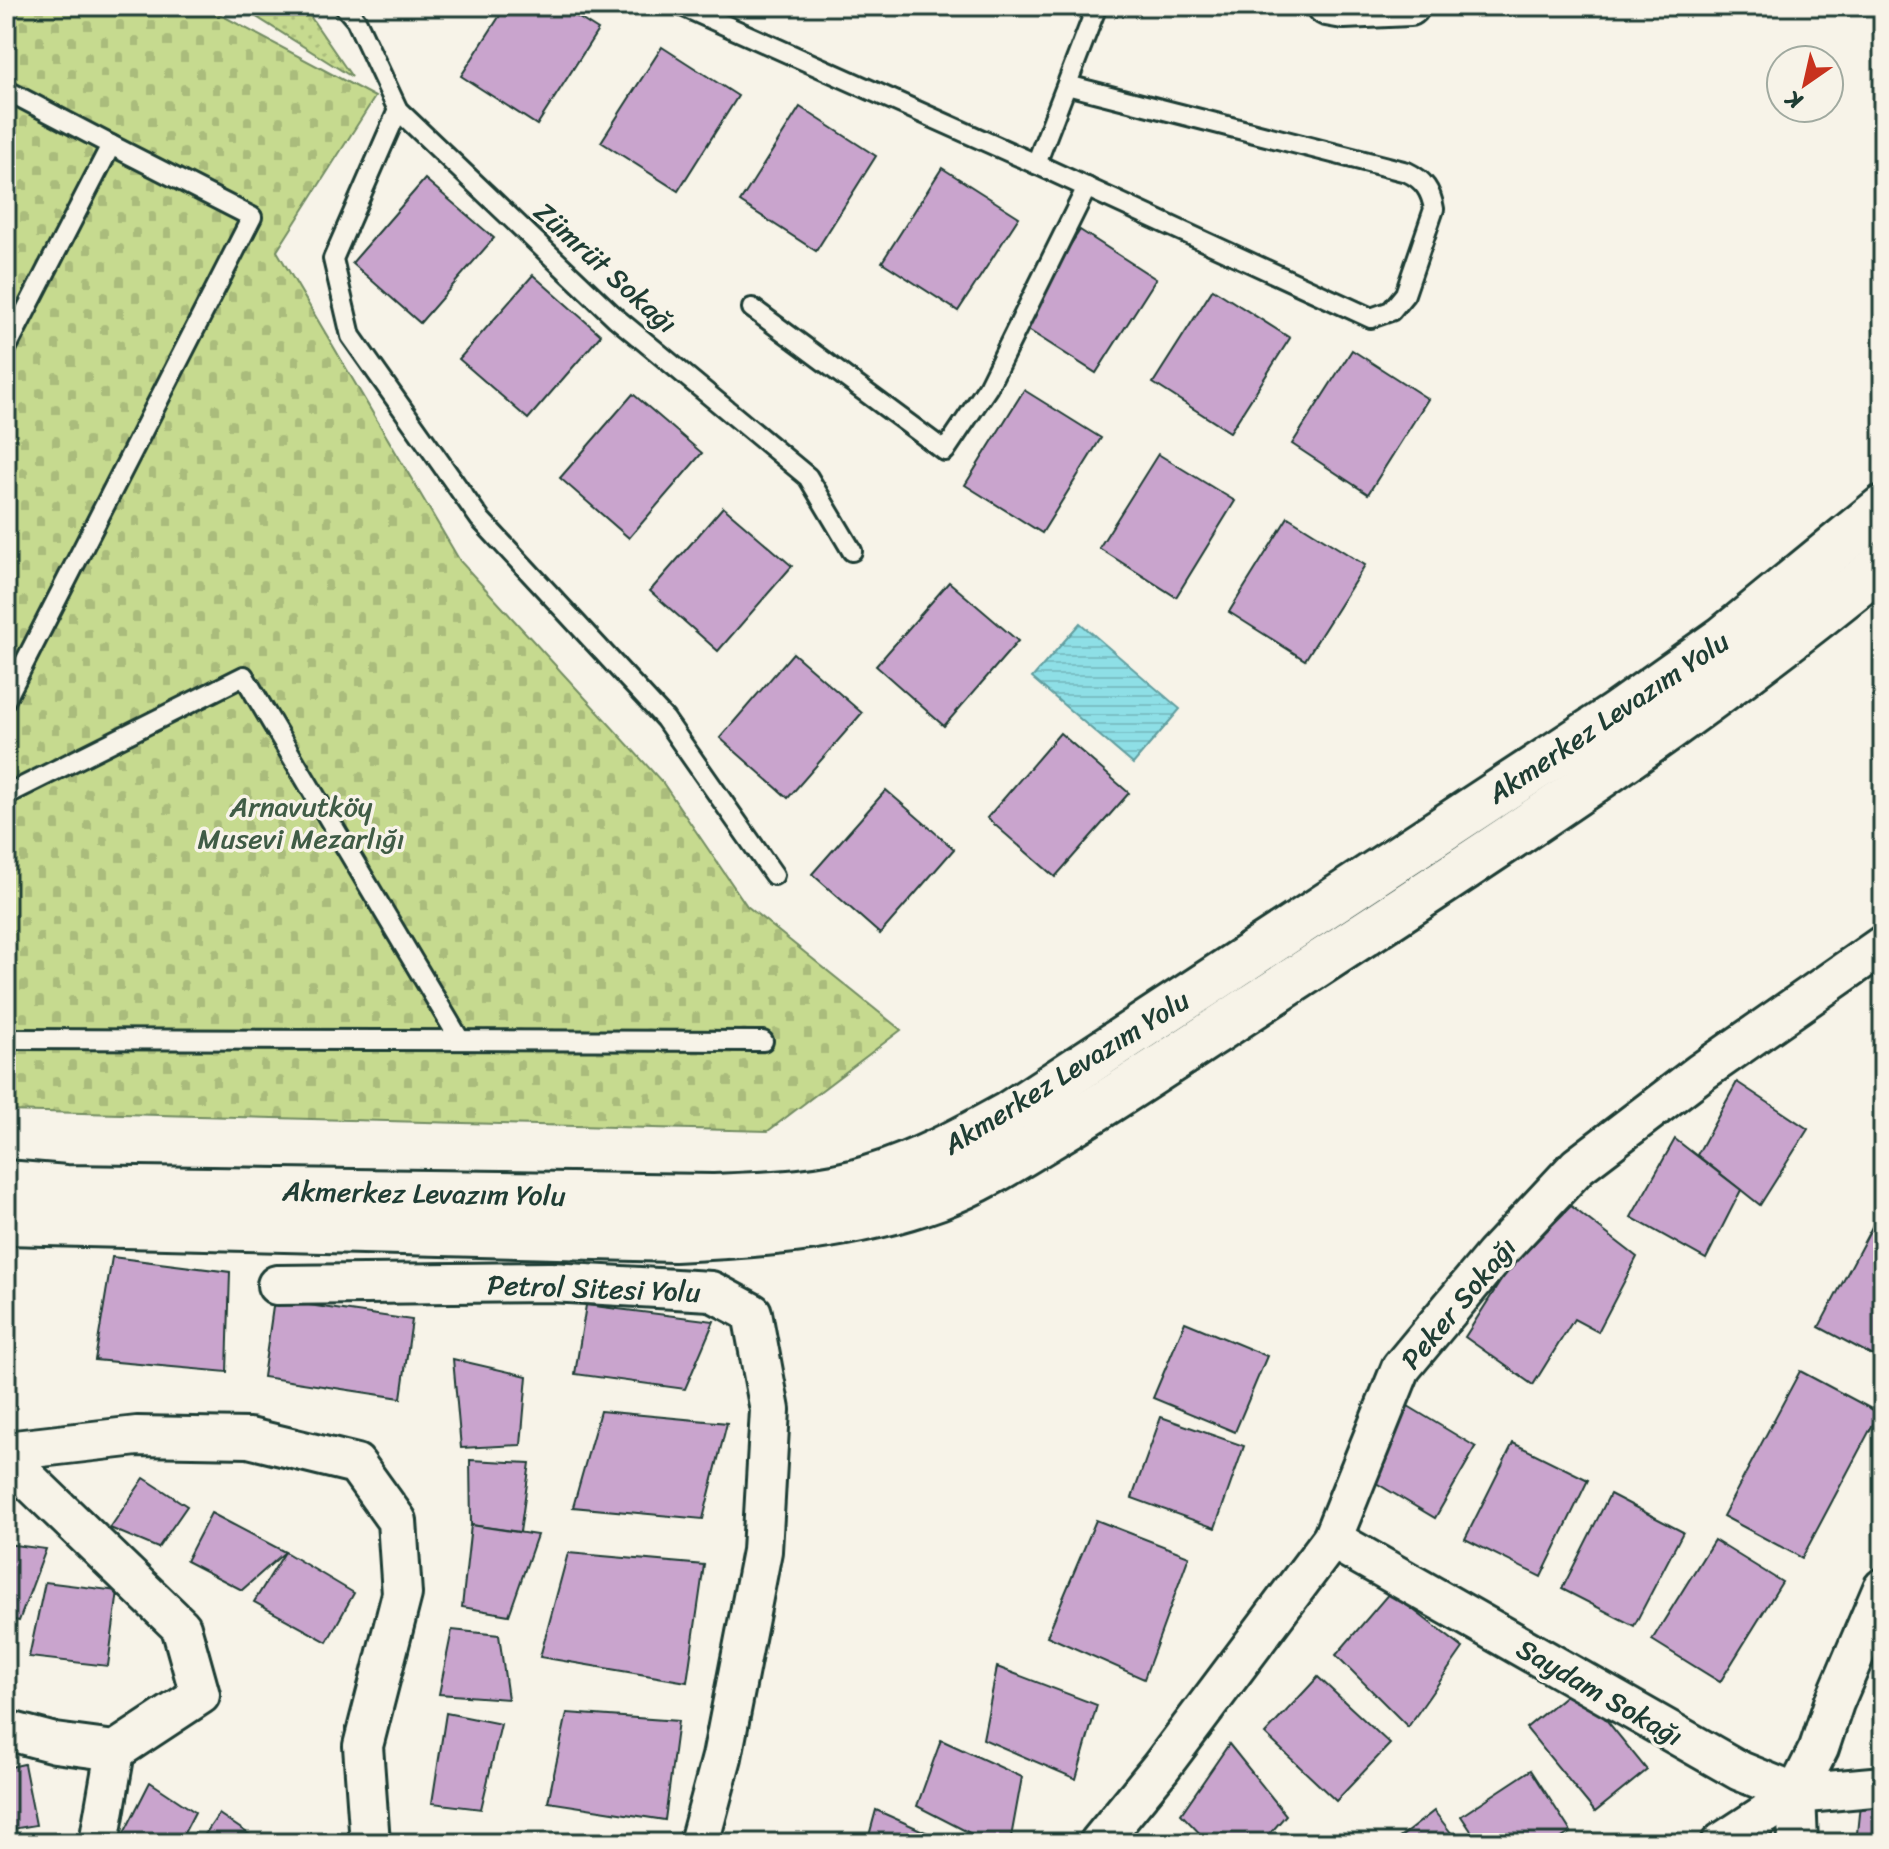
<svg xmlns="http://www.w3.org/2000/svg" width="1889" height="1849" font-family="Sriracha,sans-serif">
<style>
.green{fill:url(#green-dots);stroke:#728c62;stroke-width:2}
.cemetery{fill:url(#cemetery-stones);stroke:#728c62;stroke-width:2}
.water{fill:url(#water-rules);stroke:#629e9f;stroke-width:2}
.building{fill:#c9a4cd;stroke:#1f3d34;stroke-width:2}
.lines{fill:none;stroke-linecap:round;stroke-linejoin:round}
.service-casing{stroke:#1f3d34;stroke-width:24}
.minor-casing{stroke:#1f3d34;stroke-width:44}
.secondary-casing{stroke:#1f3d34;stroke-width:50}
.service{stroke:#f7f3e8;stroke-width:18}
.minor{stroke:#f7f3e8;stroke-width:38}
.secondary{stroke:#f7f3e8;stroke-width:44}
.labels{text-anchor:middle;stroke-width:7;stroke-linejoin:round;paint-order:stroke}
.street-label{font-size:28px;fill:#1f3d34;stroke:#f7f3e8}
.park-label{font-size:28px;fill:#405c46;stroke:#f7f3e8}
</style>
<defs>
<pattern id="green-dots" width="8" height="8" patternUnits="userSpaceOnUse" patternTransform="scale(2)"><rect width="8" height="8" fill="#c6da8f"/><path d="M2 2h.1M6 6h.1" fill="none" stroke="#aabc7c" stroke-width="1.8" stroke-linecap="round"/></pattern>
<pattern id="cemetery-stones" width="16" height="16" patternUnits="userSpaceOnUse" patternTransform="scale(2)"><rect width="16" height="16" fill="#c6da8f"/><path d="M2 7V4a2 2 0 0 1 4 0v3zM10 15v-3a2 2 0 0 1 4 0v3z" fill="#aabc7c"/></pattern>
<pattern id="water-rules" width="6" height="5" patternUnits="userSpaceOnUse" patternTransform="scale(2)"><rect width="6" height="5" fill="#8edfe6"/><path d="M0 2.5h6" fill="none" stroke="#7ac0c6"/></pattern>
</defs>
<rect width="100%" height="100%" fill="#f7f3e8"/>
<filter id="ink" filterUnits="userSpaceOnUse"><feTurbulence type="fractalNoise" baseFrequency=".0125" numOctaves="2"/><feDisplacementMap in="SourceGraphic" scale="16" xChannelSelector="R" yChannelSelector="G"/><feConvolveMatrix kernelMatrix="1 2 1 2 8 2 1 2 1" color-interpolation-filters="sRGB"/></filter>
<g filter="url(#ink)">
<!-- green -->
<path class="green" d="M 239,6 L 303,6 L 352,77 Z"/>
<!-- cemetery -->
<path class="cemetery" d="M 6,6 L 204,6 L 375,97 L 277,251 L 460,561 L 663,783 L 747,906 L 901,1030 L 768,1131 L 6,1111 Z"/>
<!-- water -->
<path class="water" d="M 1080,623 L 1180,709 L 1133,764 L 1032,678 Z"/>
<!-- building -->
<g class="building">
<path d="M 506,6 L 560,6 L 598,30 L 537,125 L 461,76 Z"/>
<path d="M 662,47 L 738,96 L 678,191 L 601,142 Z"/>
<path d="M 800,107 L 876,156 L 816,251 L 740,202 Z"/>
<path d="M 942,168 L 1019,217 L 958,311 L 882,262 Z"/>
<path d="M 425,179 L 494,238 L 420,323 L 352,263 Z"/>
<path d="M 1080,230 L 1156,279 L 1096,373 L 1019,324 Z"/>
<path d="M 533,275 L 601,335 L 528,419 L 459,359 Z"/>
<path d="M 1213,289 L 1290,338 L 1230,432 L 1153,383 Z"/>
<path d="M 1352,350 L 1428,399 L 1368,494 L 1292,444 Z"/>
<path d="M 1024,390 L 1101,438 L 1042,533 L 965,485 Z"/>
<path d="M 633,394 L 702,453 L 629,538 L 560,478 Z"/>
<path d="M 1158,454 L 1235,501 L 1176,597 L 1099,548 Z"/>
<path d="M 723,507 L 792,566 L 718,651 L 650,591 Z"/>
<path d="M 1288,517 L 1365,565 L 1305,660 L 1229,612 Z"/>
<path d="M 949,582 L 1018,641 L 944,726 L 876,666 Z"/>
<path d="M 793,653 L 862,713 L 788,798 L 720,738 Z"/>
<path d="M 1060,733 L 1129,793 L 1055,877 L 987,818 Z"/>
<path d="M 886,790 L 954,849 L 880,934 L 812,874 Z"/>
<path d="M 1737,1082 L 1808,1129 L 1760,1205 L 1697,1155 Z"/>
<path d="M 1675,1139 L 1741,1190 L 1706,1259 L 1631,1217 Z"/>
<path d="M 1571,1206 L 1637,1257 L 1598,1332 L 1574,1319 L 1533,1385 L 1465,1337 L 1507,1271 Z"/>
<path d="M 1883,1206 L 1883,1361 L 1819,1327 Z"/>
<path d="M 112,1257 L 230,1272 L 227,1372 L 95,1360 Z"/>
<path d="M 274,1300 L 412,1320 L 401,1398 L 263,1377 Z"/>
<path d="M 586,1305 L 714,1321 L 685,1389 L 575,1374 Z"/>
<path d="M 1185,1322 L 1267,1356 L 1235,1432 L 1153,1398 Z"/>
<path d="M 453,1359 L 527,1376 L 521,1445 L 461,1448 Z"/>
<path d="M 1800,1371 L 1879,1413 L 1802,1558 L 1723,1516 Z"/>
<path d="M 1408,1406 L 1476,1447 L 1435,1518 L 1366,1477 Z"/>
<path d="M 600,1411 L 727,1423 L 703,1519 L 573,1507 Z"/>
<path d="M 1161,1417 L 1244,1446 L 1215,1528 L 1132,1498 Z"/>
<path d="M 1513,1443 L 1588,1480 L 1541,1577 L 1465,1539 Z"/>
<path d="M 470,1460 L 530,1463 L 520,1532 L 471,1525 Z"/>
<path d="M 144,1478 L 187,1506 L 158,1548 L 110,1528 Z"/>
<path d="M 1610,1494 L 1683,1532 L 1634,1626 L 1562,1589 Z"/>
<path d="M 211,1513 L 285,1552 L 242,1590 L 186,1561 Z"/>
<path d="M 1096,1520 L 1189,1556 L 1144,1679 L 1047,1636 Z"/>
<path d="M 471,1525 L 537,1535 L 509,1615 L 462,1607 Z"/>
<path d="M 1714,1540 L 1782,1582 L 1720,1682 L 1652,1640 Z"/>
<path d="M 6,1544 L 46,1549 L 19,1621 L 6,1618 Z"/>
<path d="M 285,1552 L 354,1593 L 327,1642 L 254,1602 Z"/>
<path d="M 568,1553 L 704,1565 L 687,1682 L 540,1657 Z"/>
<path d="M 45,1582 L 118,1591 L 108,1666 L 29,1657 Z"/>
<path d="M 1390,1592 L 1463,1648 L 1408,1727 L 1336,1655 Z"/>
<path d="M 452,1630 L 499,1635 L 508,1699 L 439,1694 Z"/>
<path d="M 997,1667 L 1097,1705 L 1076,1779 L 983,1739 Z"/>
<path d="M 1318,1677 L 1390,1744 L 1336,1801 L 1265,1734 Z"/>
<path d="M 1578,1685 L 1647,1770 L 1595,1812 L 1526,1728 Z"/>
<path d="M 446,1713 L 501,1724 L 481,1809 L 432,1803 Z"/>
<path d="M 567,1713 L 678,1721 L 665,1820 L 548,1802 Z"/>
<path d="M 941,1740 L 1022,1777 L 1010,1843 L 989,1843 L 917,1806 Z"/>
<path d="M 1229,1744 L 1286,1815 L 1262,1843 L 1209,1843 L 1181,1814 Z"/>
<path d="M 24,1764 L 36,1825 L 6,1830 L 6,1768 Z"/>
<path d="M 1531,1770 L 1571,1832 L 1554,1843 L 1479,1843 L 1461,1816 Z"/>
<path d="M 150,1782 L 195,1812 L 179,1843 L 119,1843 Z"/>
<path d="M 1860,1804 L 1883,1807 L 1883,1843 L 1856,1843 Z"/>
<path d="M 876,1810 L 950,1843 L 867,1843 Z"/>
<path d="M 1434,1811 L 1459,1843 L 1393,1843 Z"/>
<path d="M 219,1814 L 262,1843 L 199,1843 Z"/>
<path d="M 1150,1835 L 1161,1843 L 1143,1843 Z"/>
</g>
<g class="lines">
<!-- service casing -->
<g class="service-casing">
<g id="service">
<path d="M 344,6 L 356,20 L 398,110 L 616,318 L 808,477 L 852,551"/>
<path d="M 682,6 L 1036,164 L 1097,6"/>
<path d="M 6,90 L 111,145 L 6,349"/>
<path d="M 398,110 L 333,259 L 351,336 L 480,519 L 665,719 L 774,875"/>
<path d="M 1036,164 L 1371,318 L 1391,311 L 1405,294 L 1434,209 C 1431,191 1424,180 1407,172 L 1067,85"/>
<path d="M 752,308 L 945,451 L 988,387 L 1087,187"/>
<path d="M 6,699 L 252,217 L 111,145"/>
<path d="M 6,795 L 244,676 L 460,1040"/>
<path d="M 6,1039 L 763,1041"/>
</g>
</g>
<!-- minor casing -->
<g class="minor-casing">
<g id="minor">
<path d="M 1327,6 L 1344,9 L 1410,6"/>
<path d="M 277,1285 L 550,1282 L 711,1291 L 752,1313 L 770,1410 L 762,1551 L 722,1757 L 699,1843"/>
<path d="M 6,1451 L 137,1436 L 249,1438 L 356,1464 L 397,1521 L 402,1594 L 363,1746 L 370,1843"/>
<path d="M 6,1458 L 181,1627 L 200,1695 L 115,1751 L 99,1843"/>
<path d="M 1332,1539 L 1740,1771 L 1796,1794 L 1883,1786"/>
<path d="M 6,1730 L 55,1743 L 115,1751"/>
<path d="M 1099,1843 L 1161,1767 L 1332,1539 L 1401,1368 L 1494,1256 L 1578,1166 L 1700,1073 L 1883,945"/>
<path d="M 1721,1843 L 1796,1794"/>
<path d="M 1798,1843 L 1796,1794 L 1819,1748 L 1834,1703 L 1883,1588"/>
</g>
</g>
<!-- secondary casing -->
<g class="secondary-casing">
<g id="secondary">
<path d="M 6,1183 L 66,1188 L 712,1197 C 762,1195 822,1194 870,1178 C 919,1163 964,1139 1009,1114 L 1616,715 L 1723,639 L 1883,508"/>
<path d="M 6,1222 L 674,1239 C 763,1235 853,1228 938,1197 C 978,1182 1014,1159 1050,1137 C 1119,1096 1185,1051 1252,1007 C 1467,867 1685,728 1883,564"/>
</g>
</g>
<!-- service -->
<use href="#service" class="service"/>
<!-- minor -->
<use href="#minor" class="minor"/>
<!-- secondary -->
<use href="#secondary" class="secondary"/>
</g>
</g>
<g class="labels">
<!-- street labels -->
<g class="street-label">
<text transform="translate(606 267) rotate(42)" y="10">Zümrüt Sokağı</text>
<text transform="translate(1608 717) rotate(-34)" y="10">Akmerkez Levazım Yolu</text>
<text transform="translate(1066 1072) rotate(-32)" y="10">Akmerkez Levazım Yolu</text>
<text transform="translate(424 1193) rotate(1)" y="10">Akmerkez Levazım Yolu</text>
<text transform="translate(594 1288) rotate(2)" y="10">Petrol Sitesi Yolu</text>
<text transform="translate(1458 1303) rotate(-50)" y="10">Peker Sokağı</text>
<text transform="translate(1600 1692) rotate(30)" y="10">Saydam Sokağı</text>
</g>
<!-- park labels -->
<g class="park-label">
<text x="301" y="816">Arnavutköy<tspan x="301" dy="32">Musevi Mezarlığı</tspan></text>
</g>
</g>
<!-- margin -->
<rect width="1889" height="1849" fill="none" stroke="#f7f3e8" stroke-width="32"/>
<rect x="16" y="16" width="1857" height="1817" fill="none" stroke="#1f3d34" stroke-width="3" filter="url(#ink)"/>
<!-- north arrow -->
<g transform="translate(1805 84) rotate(214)"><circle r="38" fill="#f7f3e8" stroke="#a1aaa0" stroke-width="2"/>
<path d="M0-6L14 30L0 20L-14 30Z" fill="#c8321e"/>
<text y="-12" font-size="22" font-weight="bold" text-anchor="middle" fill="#1f3d34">K</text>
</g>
</svg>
